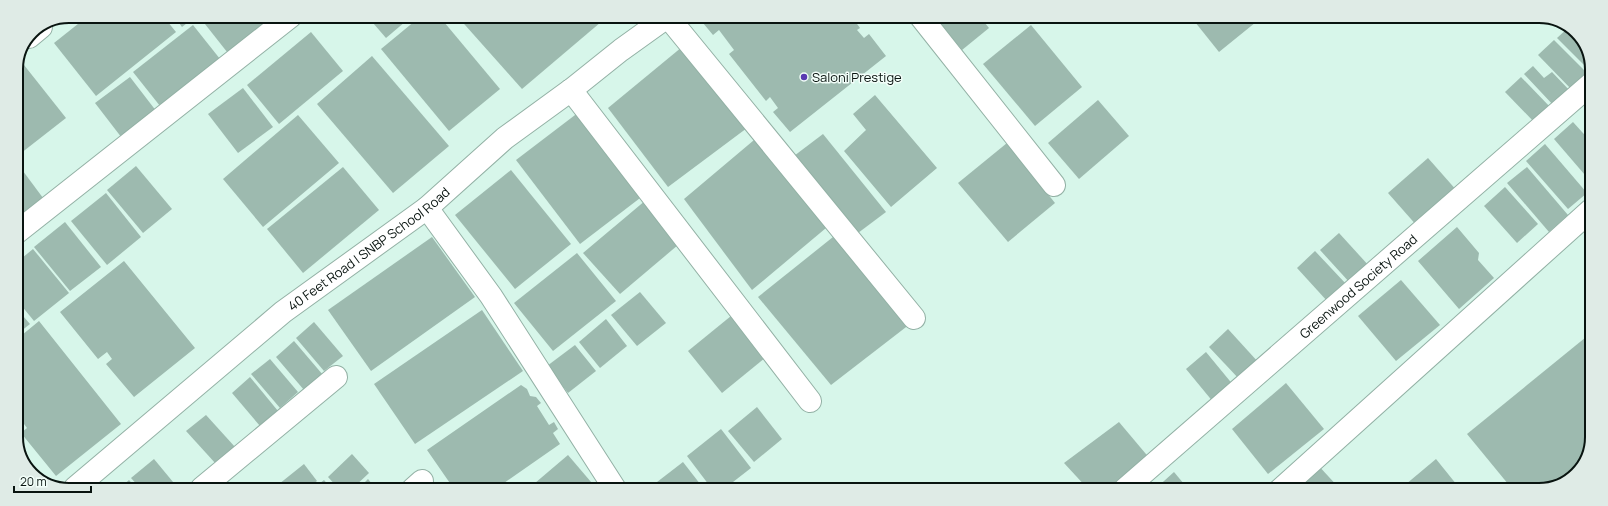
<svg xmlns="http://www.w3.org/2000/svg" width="1608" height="506" font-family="Manrope,sans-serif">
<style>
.building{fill:#9dbaaf}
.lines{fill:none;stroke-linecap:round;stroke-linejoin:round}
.street-casing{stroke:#93b1a5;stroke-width:24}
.street{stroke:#fff;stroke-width:22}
.poi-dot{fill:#5939b1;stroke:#f2fef9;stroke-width:1.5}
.labels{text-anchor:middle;stroke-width:3;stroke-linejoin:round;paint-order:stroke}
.poi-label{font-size:13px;fill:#091410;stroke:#f2fef9;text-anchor:start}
.street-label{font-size:13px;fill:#091410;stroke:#f2fef9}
.rim{fill:none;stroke:#091410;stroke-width:2}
</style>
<rect width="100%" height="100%" fill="#d7f6ea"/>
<!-- building -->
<g class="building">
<path d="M 88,16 L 163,16 L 176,32 L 96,96 L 54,43 Z"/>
<path d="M 174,16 L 196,16 L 182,27 Z"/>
<path d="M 205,16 L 284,16 L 231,57 L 201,19 Z"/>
<path d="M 367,16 L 412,16 L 386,38 Z"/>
<path d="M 421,16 L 439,16 L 500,89 L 449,131 L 381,49 Z"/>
<path d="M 457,16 L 597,17 L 601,22 L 522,89 Z"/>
<path d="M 698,17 L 852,17 L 860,28 L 857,30 L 864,38 L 869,34 L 886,56 L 790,132 L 773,112 L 778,108 L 770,97 L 766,101 L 729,54 L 734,50 L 719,30 L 713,35 Z"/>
<path d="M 948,17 L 980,17 L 989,28 L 962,50 L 940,23 Z"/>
<path d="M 1191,17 L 1206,17 L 1261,18 L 1219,52 Z"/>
<path d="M 193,25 L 224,64 L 164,111 L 133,72 Z"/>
<path d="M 1031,25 L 1082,87 L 1035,126 L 983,64 Z"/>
<path d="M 1568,28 L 1579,34 L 1592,65 L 1592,73 L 1557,38 Z"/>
<path d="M 311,32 L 343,71 L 279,124 L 247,85 Z"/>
<path d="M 1554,40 L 1590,76 L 1574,92 L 1538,55 Z"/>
<path d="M 682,47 L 747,128 L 668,187 L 608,108 Z"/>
<path d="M 372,56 L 449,146 L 393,193 L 317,104 Z"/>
<path d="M 24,65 L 66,118 L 16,157 L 16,71 Z"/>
<path d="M 1533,66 L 1544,78 L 1552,72 L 1571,92 L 1555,107 L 1524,74 Z"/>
<path d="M 130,77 L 160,116 L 125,142 L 95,103 Z"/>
<path d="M 1521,77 L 1552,109 L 1536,124 L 1505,92 Z"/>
<path d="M 243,88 L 273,127 L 238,153 L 208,114 Z"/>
<path d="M 875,95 L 937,168 L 891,207 L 844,151 L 866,130 L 853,114 Z"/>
<path d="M 1098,100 L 1129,136 L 1079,179 L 1048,143 Z"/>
<path d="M 579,112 L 644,195 L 580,244 L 516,160 Z"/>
<path d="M 298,115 L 339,163 L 263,227 L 223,179 Z"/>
<path d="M 1573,122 L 1592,143 L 1591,182 L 1554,139 Z"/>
<path d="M 823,134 L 886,212 L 854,236 L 790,159 Z"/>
<path d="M 760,135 L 832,223 L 752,290 L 684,199 Z"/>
<path d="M 1007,143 L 1055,203 L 1008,242 L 958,183 Z"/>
<path d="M 1545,144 L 1587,193 L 1568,209 L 1526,161 Z"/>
<path d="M 1428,158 L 1458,192 L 1418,227 L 1388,193 Z"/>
<path d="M 17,163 L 46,202 L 16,225 L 16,164 Z"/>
<path d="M 136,166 L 172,209 L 143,233 L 107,190 Z"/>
<path d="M 343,167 L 379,210 L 303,273 L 267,229 Z"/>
<path d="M 1527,167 L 1568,215 L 1549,232 L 1507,183 Z"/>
<path d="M 511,170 L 571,244 L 515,289 L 455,215 Z"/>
<path d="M 1505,187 L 1538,224 L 1517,243 L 1484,206 Z"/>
<path d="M 106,193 L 141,237 L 107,265 L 71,221 Z"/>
<path d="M 646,200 L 678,245 L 620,294 L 583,253 Z"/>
<path d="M 65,222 L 101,267 L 70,291 L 34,247 Z"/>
<path d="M 1457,227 L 1479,253 L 1478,260 L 1494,278 L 1459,309 L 1418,261 Z"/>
<path d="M 838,233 L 910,324 L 831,385 L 758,297 Z"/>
<path d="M 1339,233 L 1370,267 L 1351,284 L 1320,250 Z"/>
<path d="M 432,237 L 475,297 L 371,371 L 328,310 Z"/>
<path d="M 33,249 L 69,293 L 34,321 L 16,299 L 16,263 Z"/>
<path d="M 1315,251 L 1347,285 L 1328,302 L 1297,268 Z"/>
<path d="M 577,253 L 616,301 L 553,351 L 514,303 Z"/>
<path d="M 124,261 L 195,348 L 134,397 L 106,364 L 112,359 L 107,352 L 98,359 L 60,312 Z"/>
<path d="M 1401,280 L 1440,325 L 1396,361 L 1358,316 Z"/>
<path d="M 640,292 L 666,323 L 637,346 L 611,315 Z"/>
<path d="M 16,308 L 30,324 L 16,335 Z"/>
<path d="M 482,310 L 523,371 L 415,444 L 374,384 Z"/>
<path d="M 731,316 L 765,358 L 722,393 L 688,351 Z"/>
<path d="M 606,319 L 627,346 L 600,368 L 579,342 Z"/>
<path d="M 39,321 L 121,424 L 56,476 L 21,433 L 27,428 L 21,420 L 16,424 L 16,340 Z"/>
<path d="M 314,322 L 343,356 L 324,371 L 296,338 Z"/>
<path d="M 1228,329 L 1259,363 L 1240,380 L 1209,347 Z"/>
<path d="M 1591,333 L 1590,451 L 1571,479 L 1539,490 L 1513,490 L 1467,434 Z"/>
<path d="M 294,341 L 323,375 L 304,390 L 276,357 Z"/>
<path d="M 575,345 L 596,371 L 568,393 L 547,366 Z"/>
<path d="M 1206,352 L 1234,386 L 1214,403 L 1186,369 Z"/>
<path d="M 270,359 L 298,392 L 280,408 L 251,374 Z"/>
<path d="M 250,377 L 278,411 L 260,426 L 232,393 Z"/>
<path d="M 1286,383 L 1324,429 L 1268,474 L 1232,429 Z"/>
<path d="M 521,385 L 527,389 L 530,396 L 536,397 L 541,403 L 537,406 L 549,425 L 554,422 L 558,429 L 553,433 L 560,444 L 504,483 L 508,489 L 454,489 L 427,450 Z"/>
<path d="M 757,407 L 782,439 L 754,462 L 728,431 Z"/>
<path d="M 206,415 L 235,447 L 216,464 L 186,431 Z"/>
<path d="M 1119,422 L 1151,460 L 1115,489 L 1088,489 L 1064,463 Z"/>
<path d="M 721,429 L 751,468 L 724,489 L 712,489 L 687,456 Z"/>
<path d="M 352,454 L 369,473 L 352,489 L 338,488 L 328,477 Z"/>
<path d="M 568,455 L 597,489 L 528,489 Z"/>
<path d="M 22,456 L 34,470 L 31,472 L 27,469 Z"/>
<path d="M 154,459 L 178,488 L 140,488 L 131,478 Z"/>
<path d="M 1436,459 L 1461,490 L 1399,490 Z"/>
<path d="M 683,462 L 704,489 L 648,489 Z"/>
<path d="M 1316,463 L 1341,490 L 1306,490 L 1298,480 Z"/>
<path d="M 304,464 L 317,481 L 308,488 L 274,488 Z"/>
<path d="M 1174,472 L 1189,490 L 1154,490 Z"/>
<path d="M 368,479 L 376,489 L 358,489 Z"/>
<path d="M 129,480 L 136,488 L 120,488 Z"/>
<path d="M 324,480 L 331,488 L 314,488 Z"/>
</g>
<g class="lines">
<!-- street casing -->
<g class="street-casing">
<g id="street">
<path d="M 668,17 L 914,318"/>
<path d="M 921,17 L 1054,185"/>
<path d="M 29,37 L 41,27"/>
<path d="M 571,90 L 810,401"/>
<path d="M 427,208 L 491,296 L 615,489"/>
<path d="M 16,233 L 291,16"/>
<path id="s1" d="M 75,488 L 283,312 L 427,208 L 505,138 L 571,90 L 621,50 L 667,17"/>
<path d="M 202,488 L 336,377"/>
<path d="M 413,489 L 422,481"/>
<path id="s2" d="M 1125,489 L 1592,83"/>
<path d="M 1280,490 L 1591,210"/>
</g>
</g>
<!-- street -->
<use href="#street" class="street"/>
</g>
<!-- markers -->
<circle class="poi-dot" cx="804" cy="77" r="4"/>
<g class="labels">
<!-- poi labels -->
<g class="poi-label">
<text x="812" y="82">Saloni Prestige</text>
</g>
<!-- street labels -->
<g class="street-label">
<text dy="5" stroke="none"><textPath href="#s1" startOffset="379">40 Feet Road | SNBP School Road</textPath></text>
<text dy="5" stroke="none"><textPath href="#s2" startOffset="309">Greenwood Society Road</textPath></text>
</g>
</g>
<!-- crop -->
<path d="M0 0H1608V506H0ZM69 23H1539A46 46 0 0 1 1585 69V437A46 46 0 0 1 1539 483H69A46 46 0 0 1 23 437V69A46 46 0 0 1 69 23Z" fill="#dfebe6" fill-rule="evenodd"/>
<path class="rim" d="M69 23H1539A46 46 0 0 1 1585 69V437A46 46 0 0 1 1539 483H69A46 46 0 0 1 23 437V69A46 46 0 0 1 69 23Z"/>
<!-- scale -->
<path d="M14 486v6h77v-6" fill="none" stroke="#091410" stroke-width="2"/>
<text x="20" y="486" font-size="12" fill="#091410" stroke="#f2fef9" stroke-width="3" paint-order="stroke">20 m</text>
</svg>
